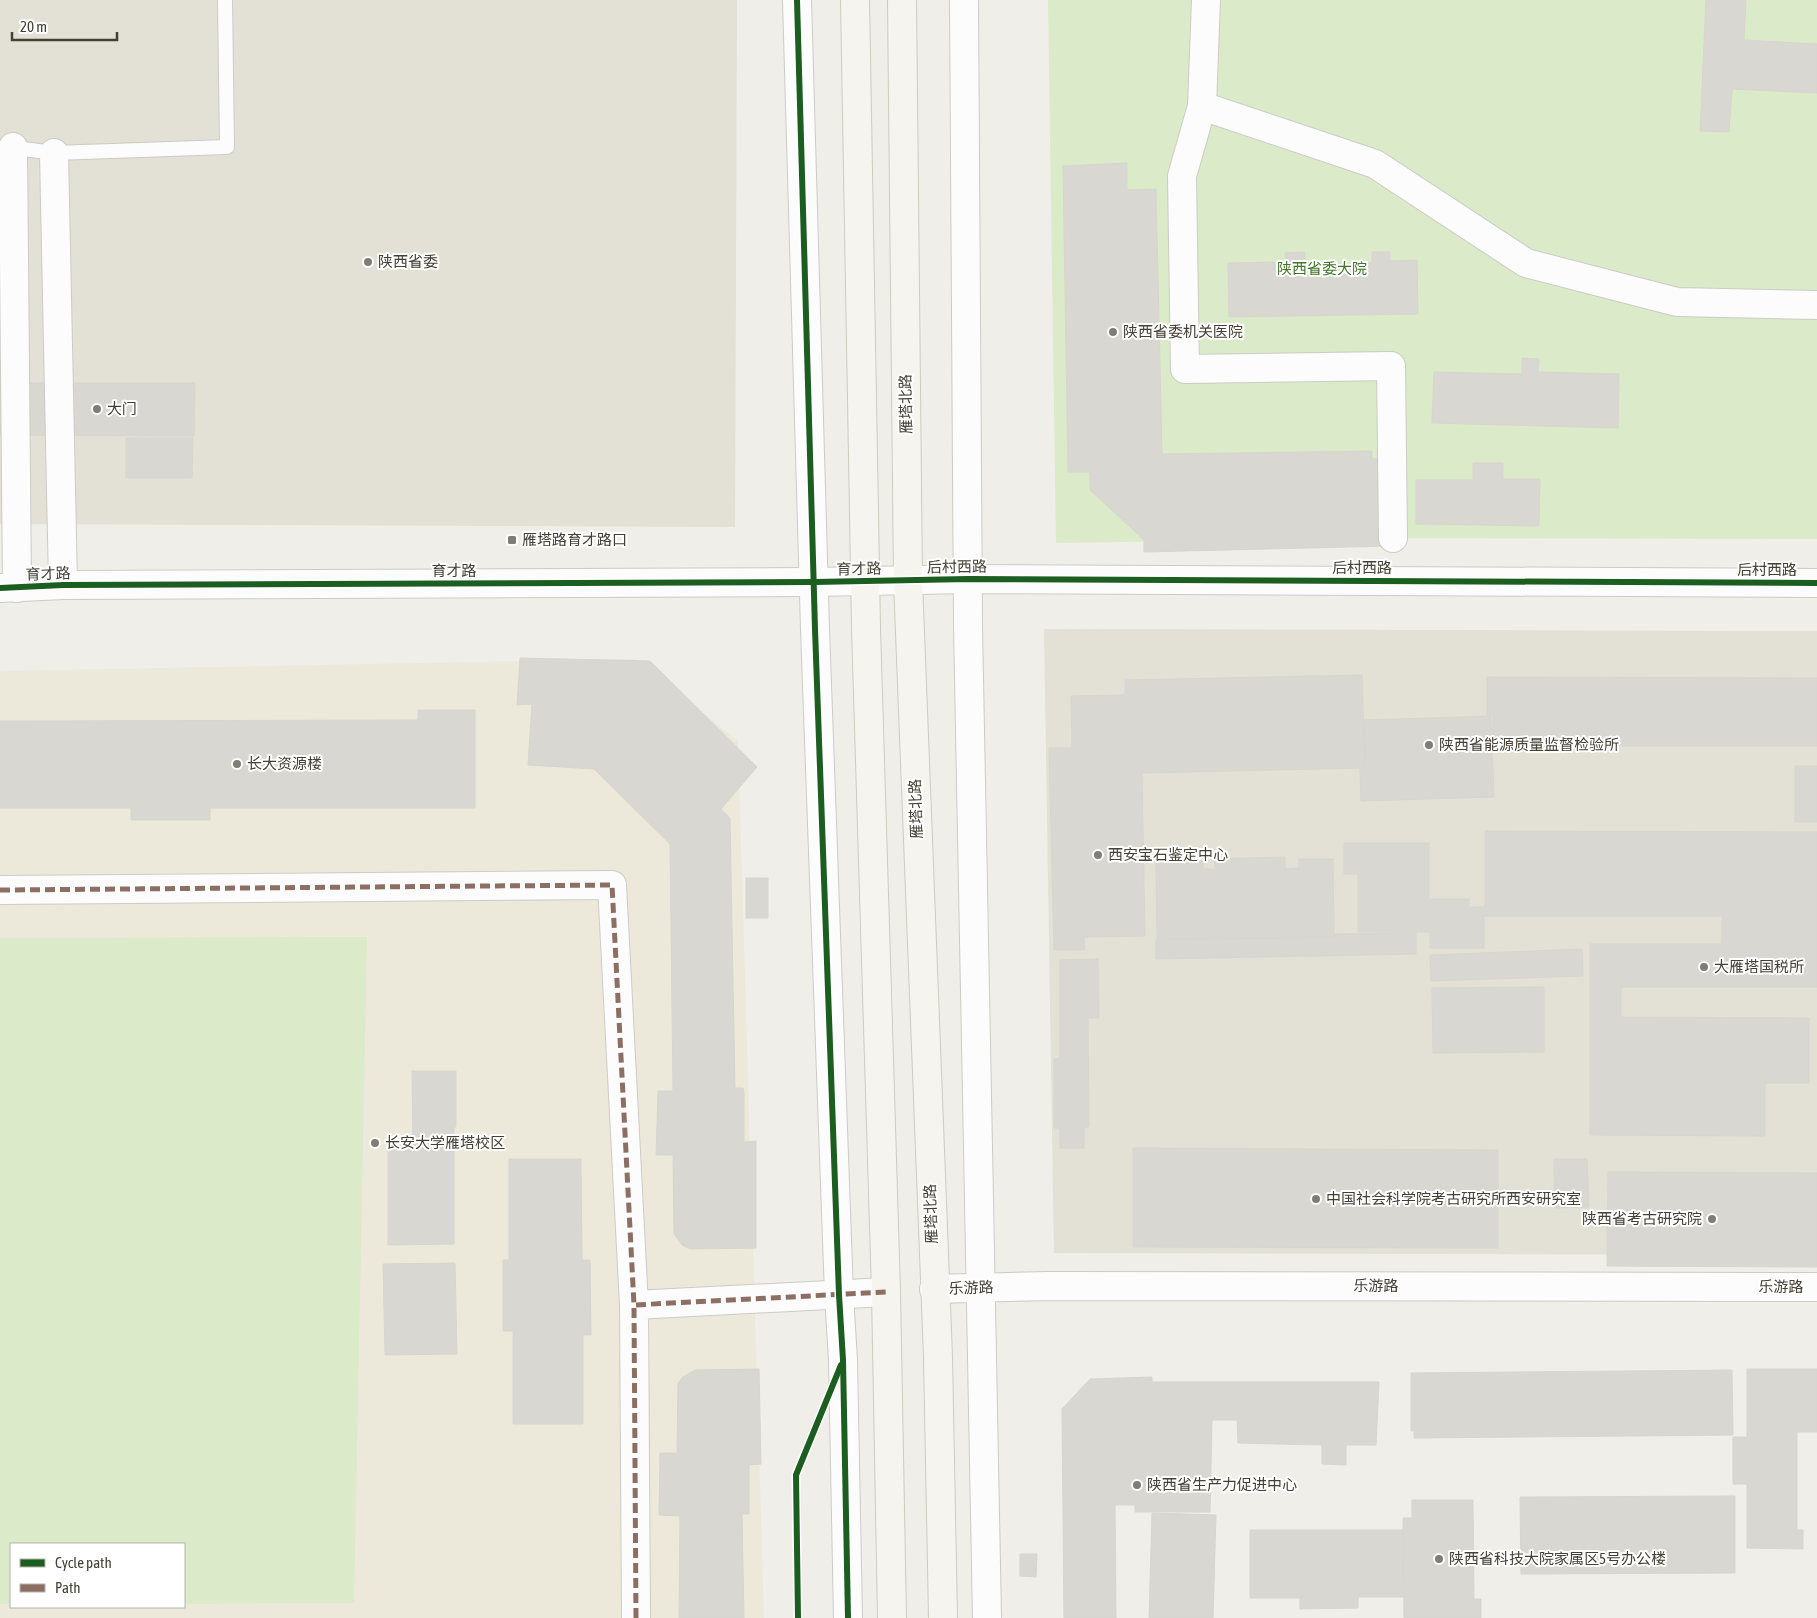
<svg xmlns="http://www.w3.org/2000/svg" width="1817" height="1618" font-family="'Asap Condensed','Noto Sans SC',sans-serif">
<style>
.residential{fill:#e3e0d5}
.education{fill:#ede9da;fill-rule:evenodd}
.green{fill:#dbeac8}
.building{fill:#d9d7d1;stroke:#d7d5ce}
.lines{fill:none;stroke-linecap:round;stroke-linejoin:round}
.service-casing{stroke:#cdcbc6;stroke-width:16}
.minor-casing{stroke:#cdcbc6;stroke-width:30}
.tertiary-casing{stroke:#cdcbc6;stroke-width:30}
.secondary-casing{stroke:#cecbbf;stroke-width:30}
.service{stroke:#fdfcfc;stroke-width:14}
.minor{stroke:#fdfcfc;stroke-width:28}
.tertiary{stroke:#fdfcfc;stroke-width:28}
.secondary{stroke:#f6f4ee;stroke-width:28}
.quiet{stroke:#8d6e63;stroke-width:5;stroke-dasharray:10 5;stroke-linecap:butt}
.cycleway-casing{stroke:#fff;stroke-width:9}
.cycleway{stroke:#1b5e20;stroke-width:6}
.poi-dot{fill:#807d74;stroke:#fff;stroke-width:2}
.labels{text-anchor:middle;stroke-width:4;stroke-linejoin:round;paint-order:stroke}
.poi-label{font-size:15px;fill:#454035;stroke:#fff;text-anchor:start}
.park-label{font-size:15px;fill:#427629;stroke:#fff}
.street-label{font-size:15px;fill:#454035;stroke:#fff}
</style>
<rect width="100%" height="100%" fill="#efeee8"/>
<!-- residential -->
<g class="residential">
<path d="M 0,0 L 737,0 L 735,527 L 0,524 Z"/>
<path d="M 1044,629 L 1817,631 L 1817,1255 L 1054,1253 Z"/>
</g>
<!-- education -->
<path class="education" d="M 635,659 L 738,741 L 764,1618 L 0,1618 L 0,671 ZM 11,1544 L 184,1544 L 184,1607 L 11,1607 Z"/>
<!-- green -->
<g class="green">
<path d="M 1048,0 L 1817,0 L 1817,539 L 1383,538 L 1056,543 Z"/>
<path d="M 367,937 L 354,1603 L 184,1604 L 184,1544 L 11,1544 L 11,1604 L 0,1604 L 0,938 Z"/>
</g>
<!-- building -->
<g class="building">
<path d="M 1706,0 L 1746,0 L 1744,40 L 1817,44 L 1817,93 L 1732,89 L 1729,132 L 1700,131 Z"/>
<path d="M 1127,163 L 1127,190 L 1156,189 L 1162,454 L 1372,451 L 1372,459 L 1389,458 L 1391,546 L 1144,552 L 1144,540 L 1090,490 L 1090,472 L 1068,472 L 1063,166 Z"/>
<path d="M 1305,252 L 1305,264 L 1372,263 L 1372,252 L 1390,252 L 1390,261 L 1417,260 L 1418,314 L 1229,317 L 1228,263 L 1286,262 L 1285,253 Z"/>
<path d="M 1522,358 L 1539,359 L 1538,372 L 1619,374 L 1618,428 L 1432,423 L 1434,372 L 1522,374 Z"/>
<path d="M 0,383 L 195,383 L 194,436 L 0,435 Z"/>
<path d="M 126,438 L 193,438 L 192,478 L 126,478 Z"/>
<path d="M 1473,463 L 1503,463 L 1503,479 L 1540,479 L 1539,526 L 1416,524 L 1416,480 L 1473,480 Z"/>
<path d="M 520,658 L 650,661 L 757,767 L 721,809 L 730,818 L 735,1088 L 743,1088 L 744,1093 L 744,1142 L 756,1141 L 756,1248 L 690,1249 L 682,1245 L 674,1234 L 673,1155 L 656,1155 L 658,1091 L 673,1091 L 670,844 L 594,769 L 528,765 L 532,704 L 517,705 Z"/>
<path d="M 1362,675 L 1365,768 L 1142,773 L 1145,936 L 1084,937 L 1085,950 L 1054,950 L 1049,748 L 1072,748 L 1071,696 L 1125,695 L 1125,680 Z"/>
<path d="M 1487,677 L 1817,678 L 1817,746 L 1493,746 L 1493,715 L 1487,715 Z"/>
<path d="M 418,710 L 475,710 L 475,808 L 210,808 L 210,820 L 131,820 L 131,808 L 0,808 L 0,721 L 418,720 Z"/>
<path d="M 1491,716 L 1494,797 L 1361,801 L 1360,769 L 1366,769 L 1364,720 Z"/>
<rect x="1795" y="766" width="22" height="56"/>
<path d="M 1485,831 L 1817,832 L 1817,987 L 1621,987 L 1621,1017 L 1809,1018 L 1809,1083 L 1765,1083 L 1765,1136 L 1590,1135 L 1590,944 L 1722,944 L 1722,916 L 1484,916 L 1484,948 L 1430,948 L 1430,932 L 1358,932 L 1358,874 L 1344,874 L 1344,843 L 1429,843 L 1429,899 L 1469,899 L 1469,907 L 1485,907 Z"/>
<path d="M 1285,857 L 1285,869 L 1299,868 L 1299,859 L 1333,859 L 1334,937 L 1157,939 L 1156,861 L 1203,861 L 1203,869 L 1215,869 L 1214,859 Z"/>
<rect x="746" y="878" width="22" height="40"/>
<path d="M 1416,933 L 1416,954 L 1156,959 L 1156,940 L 1335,937 L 1335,934 Z"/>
<path d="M 1582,949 L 1583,976 L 1431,981 L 1430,955 Z"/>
<path d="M 1098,959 L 1099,1018 L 1088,1018 L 1089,1127 L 1084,1127 L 1084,1148 L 1060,1148 L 1060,1128 L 1054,1128 L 1054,1059 L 1060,1058 L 1060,960 Z"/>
<path d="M 1544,987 L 1544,1052 L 1433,1053 L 1432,988 Z"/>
<path d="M 412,1071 L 456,1071 L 456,1127 L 454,1127 L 454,1244 L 388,1245 L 388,1147 L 413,1147 Z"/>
<path d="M 1133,1148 L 1498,1150 L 1498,1248 L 1133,1247 Z"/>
<path d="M 509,1159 L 581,1159 L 582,1260 L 590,1260 L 591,1335 L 583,1335 L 583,1424 L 513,1424 L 513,1331 L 503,1331 L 503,1260 L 509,1260 Z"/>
<path d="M 1554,1159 L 1587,1159 L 1589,1207 L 1555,1208 Z"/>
<path d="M 1608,1172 L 1817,1173 L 1817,1267 L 1607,1266 Z"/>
<path d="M 455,1263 L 457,1354 L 385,1355 L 383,1264 Z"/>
<path d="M 759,1369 L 761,1464 L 749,1465 L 749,1514 L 742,1514 L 744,1618 L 679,1618 L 680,1516 L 659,1515 L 660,1453 L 677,1453 L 678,1383 L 683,1377 L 695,1370 Z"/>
<path d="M 1747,1369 L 1817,1369 L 1817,1432 L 1797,1432 L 1797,1530 L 1803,1530 L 1803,1549 L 1747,1548 L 1747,1484 L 1733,1484 L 1733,1437 L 1747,1437 Z"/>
<path d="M 1732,1370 L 1733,1435 L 1414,1438 L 1414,1431 L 1411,1431 L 1411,1373 Z"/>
<path d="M 1152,1377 L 1152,1382 L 1379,1382 L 1376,1445 L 1346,1445 L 1346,1465 L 1322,1464 L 1322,1445 L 1238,1443 L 1237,1420 L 1212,1420 L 1210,1512 L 1135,1512 L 1135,1505 L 1115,1505 L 1116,1618 L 1064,1618 L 1062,1409 L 1090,1379 Z"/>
<path d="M 1735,1496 L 1735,1573 L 1521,1574 L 1520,1497 Z"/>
<path d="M 1412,1500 L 1473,1500 L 1474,1599 L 1481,1599 L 1481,1618 L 1404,1618 L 1403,1518 L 1412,1518 Z"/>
<path d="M 1152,1513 L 1216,1515 L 1213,1618 L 1149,1618 Z"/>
<path d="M 1250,1530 L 1403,1530 L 1403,1597 L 1358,1597 L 1358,1608 L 1300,1609 L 1300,1598 L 1250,1598 Z"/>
<path d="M 1020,1554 L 1037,1554 L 1036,1577 L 1020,1576 Z"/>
</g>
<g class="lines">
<!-- service casing -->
<g class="service-casing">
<path id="service" d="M 8,147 L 54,153 L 227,147 L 225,0"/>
</g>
<!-- minor casing -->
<g class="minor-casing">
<g id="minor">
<path d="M 797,0 L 815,629 L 839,1295 L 843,1360 L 848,1618"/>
<path d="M 964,0 L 968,626 L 987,1618"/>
<path d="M 1206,0 L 1202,106 L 1375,164 L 1526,263 L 1677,302 L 1817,305"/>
<path d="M 1202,106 L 1182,176 L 1185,369 L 1391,366 L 1393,538"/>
<path d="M 13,147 L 17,588"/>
<path d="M 54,153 L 63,585"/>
<path d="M 0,890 L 612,885 L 634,1305"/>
<path d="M 636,1618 L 634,1305 L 886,1292"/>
</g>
</g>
<!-- tertiary casing -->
<g class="tertiary-casing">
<g id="tertiary">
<path d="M 0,588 L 63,585 L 814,582 L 968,579 L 1817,583"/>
<path d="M 934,1289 L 1047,1286 L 1817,1287"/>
</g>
</g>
<!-- secondary casing -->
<g class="secondary-casing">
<g id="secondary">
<path d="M 855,0 L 866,628 L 886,1292 L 892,1618"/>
<path d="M 902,0 L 908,581 L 938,1357 L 943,1618"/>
</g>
</g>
<!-- service -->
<use href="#service" class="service"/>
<!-- minor -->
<use href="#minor" class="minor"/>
<!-- tertiary -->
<use href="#tertiary" class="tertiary"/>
<!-- secondary -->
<use href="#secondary" class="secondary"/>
<!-- quiet -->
<g class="quiet">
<path d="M 0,890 L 612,885 L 634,1305"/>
<path d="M 636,1618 L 634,1305 L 886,1292"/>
</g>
<!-- cycleway casing -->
<g class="cycleway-casing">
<g id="cycleway">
<path d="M 797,0 L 815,629 L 839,1295 L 843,1360 L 848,1618"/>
<path d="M 0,588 L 63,585 L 814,582 L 968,579 L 1817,583"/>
<path d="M 798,1618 L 796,1475 L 841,1365"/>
</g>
</g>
<!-- cycleway -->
<use href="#cycleway" class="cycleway"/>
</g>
<!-- markers -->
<g class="poi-dot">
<circle cx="368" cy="262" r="5"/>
<circle cx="1113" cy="332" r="5"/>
<circle cx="97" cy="409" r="5"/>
<rect x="507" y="535" width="10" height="10" rx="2.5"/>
<circle cx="1429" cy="745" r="5"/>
<circle cx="237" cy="764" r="5"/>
<circle cx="1098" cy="855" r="5"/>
<circle cx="1704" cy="967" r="5"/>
<circle cx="375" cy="1143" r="5"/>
<circle cx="1316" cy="1199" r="5"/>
<circle cx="1712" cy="1219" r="5"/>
<circle cx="1137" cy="1485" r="5"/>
<circle cx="1439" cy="1559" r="5"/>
</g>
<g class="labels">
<!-- poi labels -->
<g class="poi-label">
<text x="378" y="267">陕西省委</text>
<text x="1123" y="337">陕西省委机关医院</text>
<text x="107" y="414">大门</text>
<text x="522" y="545">雁塔路育才路口</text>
<text x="1439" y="750">陕西省能源质量监督检验所</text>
<text x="247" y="769">长大资源楼</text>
<text x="1108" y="860">西安宝石鉴定中心</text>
<text x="1714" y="972">大雁塔国税所</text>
<text x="385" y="1148">长安大学雁塔校区</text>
<text x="1326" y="1204">中国社会科学院考古研究所西安研究室</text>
<text x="1702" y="1224" text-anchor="end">陕西省考古研究院</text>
<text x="1147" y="1490">陕西省生产力促进中心</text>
<text x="1449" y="1564">陕西省科技大院家属区5号办公楼</text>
</g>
<!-- park labels -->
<g class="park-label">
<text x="1322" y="274">陕西省委大院</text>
</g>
<!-- street labels -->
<g class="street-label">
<text transform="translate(906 404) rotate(-91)" y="5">雁塔北路</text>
<text transform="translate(957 567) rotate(-1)" y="5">后村西路</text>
<text x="1362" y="573">后村西路</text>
<text transform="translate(859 569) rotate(-1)" y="5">育才路</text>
<text x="1767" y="575">后村西路</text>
<text x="454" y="576">育才路</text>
<text transform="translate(48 574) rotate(-2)" y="5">育才路</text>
<text transform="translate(916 809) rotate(-92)" y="5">雁塔北路</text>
<text transform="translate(931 1214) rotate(-92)" y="5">雁塔北路</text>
<text x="1376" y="1291">乐游路</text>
<text x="1781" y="1292">乐游路</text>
<text transform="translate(971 1288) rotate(-2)" y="5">乐游路</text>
</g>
</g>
<!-- legend -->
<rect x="10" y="1543" width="175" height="65" fill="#ffffff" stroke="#b5b3ae"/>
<rect x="20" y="1559" width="25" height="8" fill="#1b5e20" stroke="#b5b3ae"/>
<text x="55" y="1568" font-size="15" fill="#454035">Cycle path</text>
<rect x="20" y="1584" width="25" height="8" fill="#8d6e63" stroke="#b5b3ae"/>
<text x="55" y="1593" font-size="15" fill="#454035">Path</text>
<!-- scale -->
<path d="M12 32v8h105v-8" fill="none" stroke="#454035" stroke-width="2.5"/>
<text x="20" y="32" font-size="15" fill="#454035" stroke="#ffffff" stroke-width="4" paint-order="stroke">20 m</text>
</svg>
